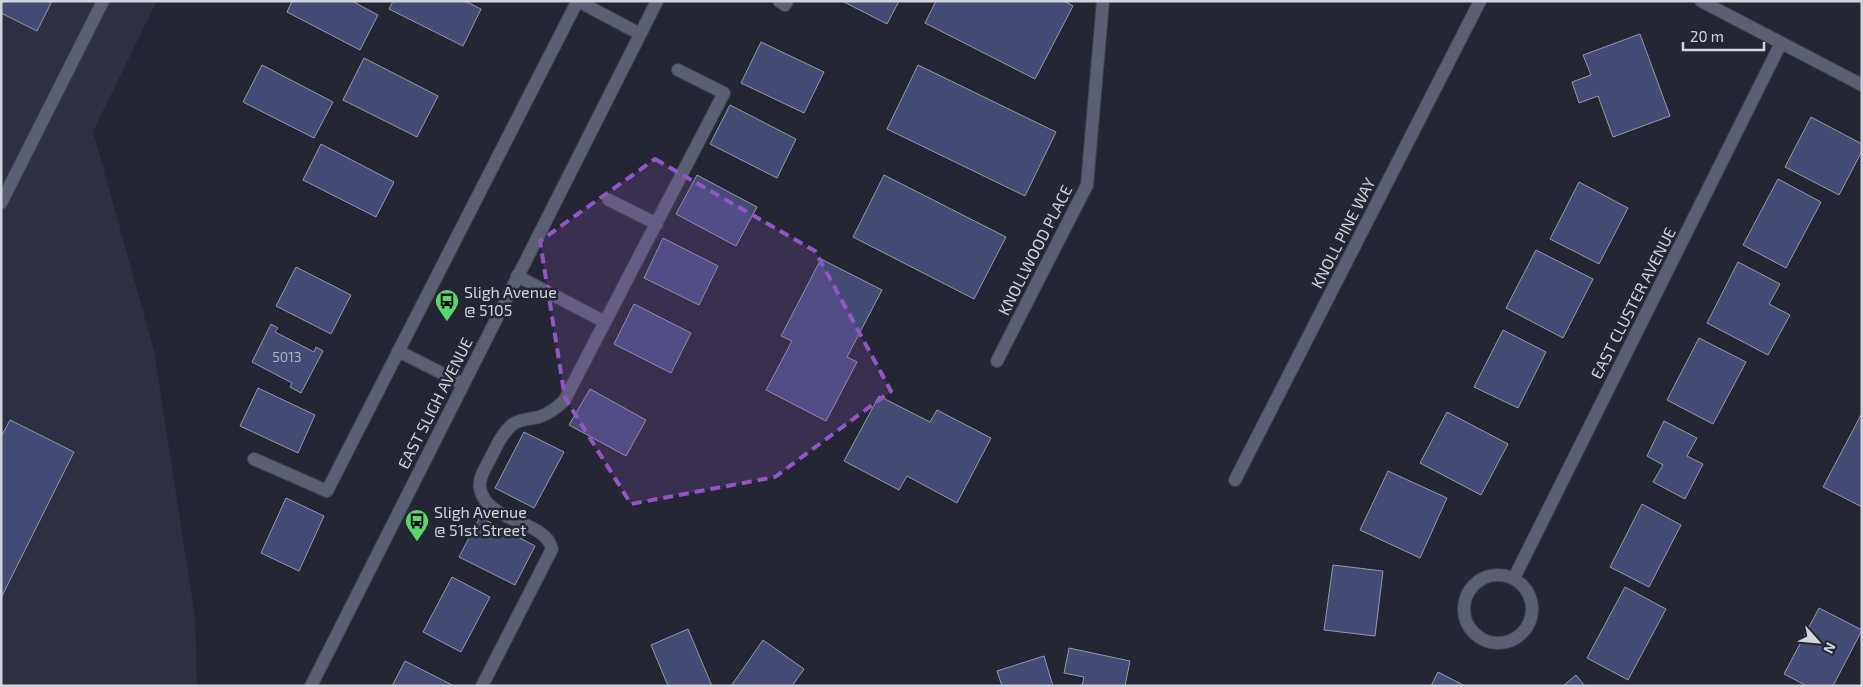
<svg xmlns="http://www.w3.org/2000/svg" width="1863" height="687" font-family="'Exo 2',sans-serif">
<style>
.built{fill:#2c3041}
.building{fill:#444c75;stroke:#9397a6}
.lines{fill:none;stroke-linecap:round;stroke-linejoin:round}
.minor-casing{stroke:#40434e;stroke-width:14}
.minor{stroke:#5a5f72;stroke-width:12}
.marked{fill:#9156c6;fill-opacity:0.2;stroke:#9156c6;stroke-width:4;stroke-dasharray:10 6;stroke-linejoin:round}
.labels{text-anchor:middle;stroke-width:5;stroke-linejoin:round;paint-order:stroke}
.number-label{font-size:14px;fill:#aeb2c2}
.street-label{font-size:16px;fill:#d2d4dc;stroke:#242733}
.poi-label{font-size:16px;fill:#d2d4dc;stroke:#242733;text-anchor:start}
</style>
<rect width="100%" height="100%" fill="#242733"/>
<!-- built -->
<path class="built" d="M 1,1 L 157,1 L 93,131 L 154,351 L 195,617 L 197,686 L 1,686 Z"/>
<!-- building -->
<g class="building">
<path d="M 1,1 L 52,1 L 37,31 L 1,13 Z"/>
<path d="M 292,1 L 352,1 L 378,15 L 360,50 L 287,12 Z"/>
<path d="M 393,1 L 465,1 L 481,9 L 463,46 L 389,9 Z"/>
<path d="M 842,1 L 899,1 L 887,24 Z"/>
<path d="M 936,1 L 1064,1 L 1073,6 L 1035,79 L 925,23 Z"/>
<path d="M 1640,34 L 1670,116 L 1613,137 L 1598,96 L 1579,103 L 1572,82 L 1591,75 L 1583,55 Z"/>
<path d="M 761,42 L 824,72 L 804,113 L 741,83 Z"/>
<path d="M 364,58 L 438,96 L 417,137 L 343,100 Z"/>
<path d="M 262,65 L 333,102 L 314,138 L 243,102 Z"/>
<path d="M 918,65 L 1056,132 L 1025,196 L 887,129 Z"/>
<path d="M 730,105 L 796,139 L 777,178 L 710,144 Z"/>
<path d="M 1811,117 L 1862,144 L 1862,151 L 1839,195 L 1785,167 Z"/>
<path d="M 321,144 L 394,182 L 376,217 L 303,180 Z"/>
<path d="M 697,175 L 757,207 L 736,246 L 676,214 Z"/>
<path d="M 884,175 L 1006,237 L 974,299 L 853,237 Z"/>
<path d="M 1778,179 L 1821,202 L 1786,268 L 1743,245 Z"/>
<path d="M 1579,182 L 1628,208 L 1599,264 L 1550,239 Z"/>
<path d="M 663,238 L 718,266 L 699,305 L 644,278 Z"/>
<path d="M 1536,250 L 1593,279 L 1563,338 L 1506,308 Z"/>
<path d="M 821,259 L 882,290 L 847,357 L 857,362 L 826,421 L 766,390 L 792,341 L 781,336 Z"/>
<path d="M 1738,262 L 1780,284 L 1769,304 L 1790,315 L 1768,355 L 1707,323 Z"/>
<path d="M 296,267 L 351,295 L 331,334 L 276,306 Z"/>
<path d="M 634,304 L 691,333 L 671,373 L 614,344 Z"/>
<path d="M 271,324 L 278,328 L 275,332 L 314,352 L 316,347 L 323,351 L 301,393 L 290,387 L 292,383 L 252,362 Z"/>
<path d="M 1503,330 L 1546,352 L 1518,408 L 1474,387 Z"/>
<path d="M 1699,338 L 1746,362 L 1713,424 L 1667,400 Z"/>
<path d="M 258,388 L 315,415 L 298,453 L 240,426 Z"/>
<path d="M 590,389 L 646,420 L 626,456 L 569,425 Z"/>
<path d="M 879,396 L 930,422 L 937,410 L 991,438 L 957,503 L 907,476 L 899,490 L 844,461 Z"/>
<path d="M 1447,412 L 1508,444 L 1481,495 L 1420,463 Z"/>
<path d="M 1862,413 L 1862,507 L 1823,487 Z"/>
<path d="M 10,420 L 74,452 L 1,598 L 1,437 Z"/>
<path d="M 1664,421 L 1697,438 L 1687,456 L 1703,464 L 1685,499 L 1653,482 L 1663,465 L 1647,456 Z"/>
<path d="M 524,432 L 564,452 L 534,508 L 495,488 Z"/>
<path d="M 1388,471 L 1447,498 L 1420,558 L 1360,530 Z"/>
<path d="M 286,498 L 324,516 L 299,571 L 261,553 Z"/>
<path d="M 1642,504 L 1681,525 L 1649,587 L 1610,567 Z"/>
<path d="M 480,517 L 535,546 L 515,585 L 459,557 Z"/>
<path d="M 1333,565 L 1383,571 L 1375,636 L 1324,630 Z"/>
<path d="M 452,577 L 490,597 L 461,652 L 423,632 Z"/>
<path d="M 1625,587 L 1666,609 L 1628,680 L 1587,658 Z"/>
<path d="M 1819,608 L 1862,630 L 1833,686 L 1807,686 L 1784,674 Z"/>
<path d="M 688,629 L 712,686 L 668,686 L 651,645 Z"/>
<path d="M 763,640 L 804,669 L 792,686 L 731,686 Z"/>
<path d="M 1069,648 L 1130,661 L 1125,686 L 1082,686 L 1084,677 L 1064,673 Z"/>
<path d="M 1044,656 L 1053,686 L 1002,686 L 997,671 Z"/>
<path d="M 405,661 L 454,686 L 392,686 Z"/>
<path d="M 1438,672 L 1465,686 L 1431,686 Z"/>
<path d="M 1576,675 L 1585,686 L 1563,686 Z"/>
</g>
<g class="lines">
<!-- minor casing -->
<g class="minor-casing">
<g id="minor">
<path d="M 578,1 L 640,34"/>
<path d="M 779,1 L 785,5 L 787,1"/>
<path d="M 1701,1 L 1862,85"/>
<path d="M 609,200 L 657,224"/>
<path d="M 1,203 L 103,1"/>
<path d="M 517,276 L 605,322 L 724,93 L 678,70"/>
<path d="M 398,351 L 463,384"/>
<path d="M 997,361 L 1087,185 L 1103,1"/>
<path d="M 254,459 L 327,491 L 577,2"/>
<path d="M 1235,480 L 1480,1"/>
<circle cx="1498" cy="609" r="34"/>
<path d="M 1514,578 L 1781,43"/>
<path d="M 311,686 L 657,1"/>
<path d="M 482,686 L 552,549 C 545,519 486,523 480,488 C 478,478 486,467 490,459 C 496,447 502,433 513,424 C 521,419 530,419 539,417 C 550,413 556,408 564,401 L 605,322"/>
</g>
</g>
<!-- minor -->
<use href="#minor" class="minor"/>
</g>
<!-- marked area -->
<path class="marked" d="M 655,159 L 815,251 L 891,391 L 775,477 L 631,504 L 565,398 L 540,241 Z"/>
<!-- icons -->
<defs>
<g id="bus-pin" transform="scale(1.25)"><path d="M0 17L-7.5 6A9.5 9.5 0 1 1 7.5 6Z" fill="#5bd56d" stroke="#242733"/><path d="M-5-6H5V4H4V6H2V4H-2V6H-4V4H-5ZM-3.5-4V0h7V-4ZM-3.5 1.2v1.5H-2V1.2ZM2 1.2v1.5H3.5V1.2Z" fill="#111"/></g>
</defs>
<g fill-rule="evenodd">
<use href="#bus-pin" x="447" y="301"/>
<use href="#bus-pin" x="417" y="521"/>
</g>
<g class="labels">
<!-- number labels -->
<g class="number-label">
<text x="287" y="362">5013</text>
</g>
<!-- street labels -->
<g class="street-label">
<text transform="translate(1343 233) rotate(-63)" y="6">KNOLL PINE WAY</text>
<text transform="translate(1035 250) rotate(-63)" y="6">KNOLLWOOD PLACE</text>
<text transform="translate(1633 303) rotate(-63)" y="6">EAST CLUSTER AVENUE</text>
<text transform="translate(435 403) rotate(-63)" y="6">EAST SLIGH AVENUE</text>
</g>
<!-- poi labels -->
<g class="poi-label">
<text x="464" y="298">Sligh Avenue<tspan x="464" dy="18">@ 5105</tspan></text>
<text x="434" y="518">Sligh Avenue<tspan x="434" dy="18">@ 51st Street</tspan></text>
</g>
</g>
<!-- border -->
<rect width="1863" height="687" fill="none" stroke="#d2d4dc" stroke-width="5"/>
<!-- north arrow -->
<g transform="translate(1818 642) rotate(117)" stroke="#242733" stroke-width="4" paint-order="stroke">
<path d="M0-4L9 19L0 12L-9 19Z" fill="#d2d4dc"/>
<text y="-8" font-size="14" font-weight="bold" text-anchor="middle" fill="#d2d4dc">N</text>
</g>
<!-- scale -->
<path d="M1683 42v8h81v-8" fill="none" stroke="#d2d4dc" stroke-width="2.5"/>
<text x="1690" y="42" font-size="15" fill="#d2d4dc" stroke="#242733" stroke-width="4" paint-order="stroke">20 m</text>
</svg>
